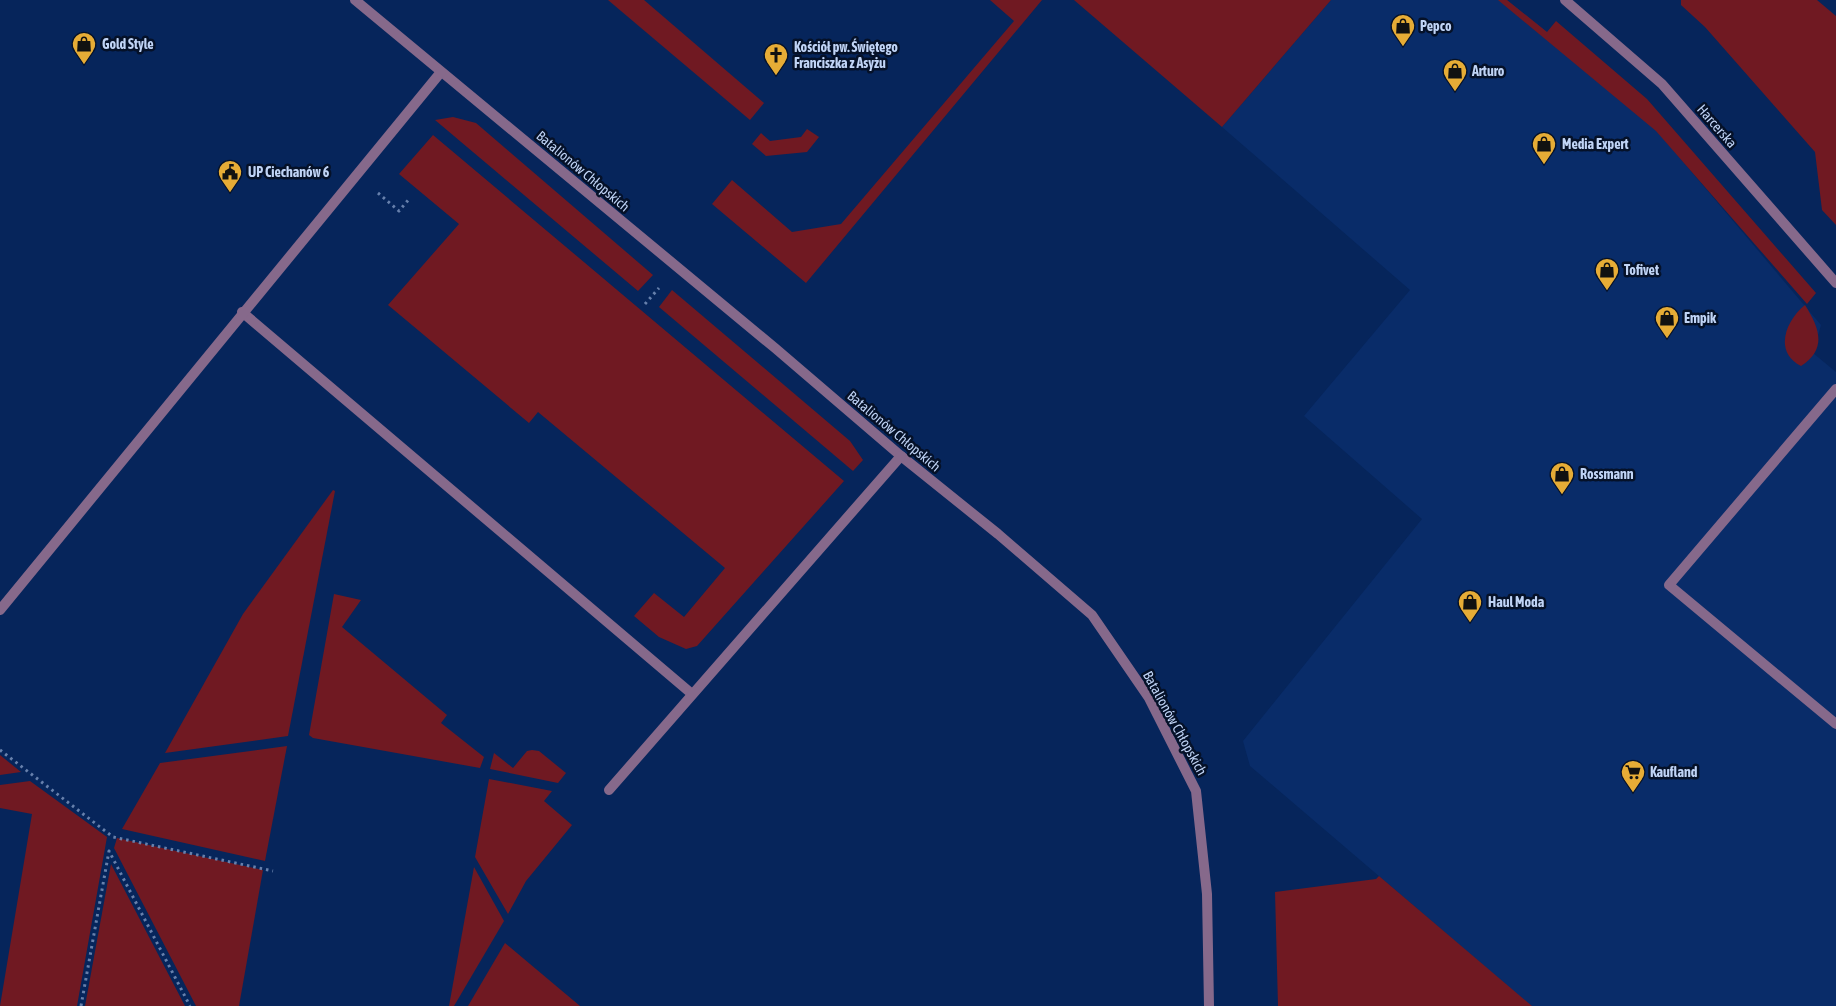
<svg xmlns="http://www.w3.org/2000/svg" width="1836" height="1006" font-family="'Asap Condensed',sans-serif">
<style>
.built{fill:#092c69}
.grass{fill:#701922}
.lines{fill:none;stroke-linecap:round;stroke-linejoin:round}
.path{stroke:#6780ac;stroke-width:3;stroke-dasharray:2.5 4;stroke-linecap:butt}
.lane{stroke:#86698b;stroke-width:10}
.street{stroke:#86698b;stroke-width:10}
.labels{text-anchor:middle;stroke-width:5;stroke-linejoin:round;paint-order:stroke}
.poi-label{font-size:14px;font-weight:bold;fill:#c0d4f6;stroke:#051128;text-anchor:start}
.street-label{font-size:14px;fill:#c0d4f6;stroke:#051128}
</style>
<rect width="100%" height="100%" fill="#06255b"/>
<!-- built -->
<path class="built" d="M 1331,0 L 1507,0 L 1547,32 L 1657,131 L 1821,325 L 1813,353 L 1836,372 L 1836,1006 L 1531,1006 L 1250,766 L 1243,741 L 1422,519 L 1304,416 L 1410,290 L 1222,127 Z"/>
<!-- grass -->
<g class="grass">
<path d="M 608,0 L 644,0 L 764,103 L 750,120 Z"/>
<path d="M 990,0 L 1042,0 L 806,283 L 712,204 L 732,180 L 792,232 L 841,224 L 1014,21 Z"/>
<path d="M 1074,0 L 1331,0 L 1222,127 Z"/>
<path d="M 1498,0 L 1507,0 L 1547,32 L 1556,21 L 1647,99 L 1816,293 L 1807,304 L 1656,131 Z"/>
<path d="M 1681,0 L 1817,0 L 1836,16 L 1836,225 L 1822,210 L 1815,152 L 1705,27 L 1681,5 Z"/>
<path d="M 453,117 L 476,123 L 653,275 L 638,291 L 435,120 Z"/>
<path d="M 807,129 L 819,137 L 807,152 L 766,156 L 752,144 L 761,133 L 770,141 L 801,137 Z"/>
<path d="M 433,135 L 844,481 L 697,646 L 686,649 L 659,637 L 634,616 L 654,593 L 684,617 L 725,568 L 538,412 L 529,423 L 388,305 L 459,224 L 399,174 Z"/>
<path d="M 672,290 L 850,441 L 863,460 L 853,471 L 659,307 Z"/>
<path d="M 1805,305 C 1820,329 1827,349 1801,366 C 1773,352 1786,320 1805,305 Z"/>
<path d="M 333,490 L 335,491 L 288,736 L 165,753 L 243,614 Z"/>
<path d="M 334,594 L 361,600 L 342,627 L 447,715 L 441,723 L 484,757 L 480,768 L 313,738 L 309,735 Z"/>
<path d="M 287,746 L 265,861 L 122,829 L 160,763 Z"/>
<path d="M 532,750 L 539,751 L 566,773 L 558,783 L 490,769 L 494,753 L 513,768 L 527,751 Z"/>
<path d="M 0,755 L 21,772 L 0,775 Z"/>
<path d="M 489,779 L 552,791 L 544,801 L 572,825 L 526,881 L 508,914 L 475,857 Z"/>
<path d="M 30,781 L 107,837 L 77,1006 L 0,1006 L 32,814 L 0,808 L 0,785 Z"/>
<path d="M 117,838 L 263,870 L 239,1006 L 196,1006 L 114,848 Z"/>
<path d="M 111,864 L 185,1006 L 85,1006 Z"/>
<path d="M 474,867 L 504,921 L 454,1006 L 449,1006 Z"/>
<path d="M 1379,876 L 1532,1006 L 1278,1006 L 1275,892 L 1376,879 Z"/>
<path d="M 505,943 L 580,1006 L 468,1006 Z"/>
</g>
<g class="lines">
<!-- path -->
<g class="path">
<path d="M 378,193 L 399,211 L 410,198"/>
<path d="M 645,304 L 659,288"/>
<path d="M 0,750 L 113,837 L 273,871"/>
<path d="M 81,1006 L 109,851 L 190,1006"/>
</g>
<!-- lane -->
<path class="lane" d="M 1836,389 L 1669,585 L 1836,724"/>
<!-- street -->
<g class="street">
<path d="M 355,0 L 775,348 L 901,456 L 998,534 L 1092,615 L 1149,698 L 1196,791 L 1207,894 L 1209,1006"/>
<path d="M 1565,0 L 1662,84 L 1836,283"/>
<path d="M 242,312 L 692,694"/>
<path d="M 0,610 L 441,72"/>
<path d="M 609,790 L 901,456"/>
</g>
</g>
<!-- icons -->
<defs>
<g id="shop-pin" transform="scale(1.25)"><path d="M0 17L-7.5 6A9.5 9.5 0 1 1 7.5 6Z" fill="#e6ac36" stroke="#051128"/><path d="M-5-2.5h2.3a2.7 3.5 0 0 1 5.4 0H5L5.5 6h-11ZM-1.5-2.5h3a1.5 2.3 0 0 0-3 0Z" fill="#111"/></g>
<g id="church-pin" transform="scale(1.25)"><path d="M0 17L-7.5 6A9.5 9.5 0 1 1 7.5 6Z" fill="#e6ac36" stroke="#051128"/><path d="M-1.2-6h2.4v3.5h3.3v2.4h-3.3V6h-2.4V-.1h-3.3v-2.4h3.3Z" fill="#111"/></g>
<g id="civic-pin" transform="scale(1.25)"><path d="M0 17L-7.5 6A9.5 9.5 0 1 1 7.5 6Z" fill="#e6ac36" stroke="#051128"/><path d="M-.6-6.5H3V-4.5H.6V-3L4-1V1h2V6H-6V1h2V-1L-.6-3ZM-1.2 2.5V6h2.4V2.5Z" fill="#111"/></g>
<g id="supermarket-pin" transform="scale(1.25)"><path d="M0 17L-7.5 6A9.5 9.5 0 1 1 7.5 6Z" fill="#e6ac36" stroke="#051128"/><path d="M-6-5.5h2.5l.6 2H6L4.5 2H-2.5L-4.4-4H-6ZM-1.5 3.2a1.3 1.3 0 1 0 .1 0ZM3 3.2a1.3 1.3 0 1 0 .1 0Z" fill="#111"/></g>
</defs>
<g fill-rule="evenodd">
<use href="#shop-pin" x="1403" y="26"/>
<use href="#shop-pin" x="84" y="44"/>
<use href="#church-pin" x="776" y="55"/>
<use href="#shop-pin" x="1455" y="71"/>
<use href="#shop-pin" x="1544" y="144"/>
<use href="#civic-pin" x="230" y="172"/>
<use href="#shop-pin" x="1607" y="270"/>
<use href="#shop-pin" x="1667" y="318"/>
<use href="#shop-pin" x="1562" y="474"/>
<use href="#shop-pin" x="1470" y="602"/>
<use href="#supermarket-pin" x="1633" y="772"/>
</g>
<g class="labels">
<!-- poi labels -->
<g class="poi-label">
<text x="1420" y="31">Pepco</text>
<text x="102" y="49">Gold Style</text>
<text x="794" y="52">Kościół pw. Świętego<tspan x="794" dy="16">Franciszka z Asyżu</tspan></text>
<text x="1472" y="76">Arturo</text>
<text x="1562" y="149">Media Expert</text>
<text x="248" y="177">UP Ciechanów 6</text>
<text x="1624" y="275">Tofivet</text>
<text x="1684" y="323">Empik</text>
<text x="1580" y="479">Rossmann</text>
<text x="1488" y="607">Haul Moda</text>
<text x="1650" y="777">Kaufland</text>
</g>
<!-- street labels -->
<g class="street-label">
<text transform="translate(1717 126) rotate(49)" y="5">Harcerska</text>
<text transform="translate(583 171) rotate(40)" y="5">Batalionów Chłopskich</text>
<text transform="translate(894 431) rotate(40)" y="5">Batalionów Chłopskich</text>
<text transform="translate(1175 723) rotate(61)" y="5">Batalionów Chłopskich</text>
</g>
</g>
</svg>
